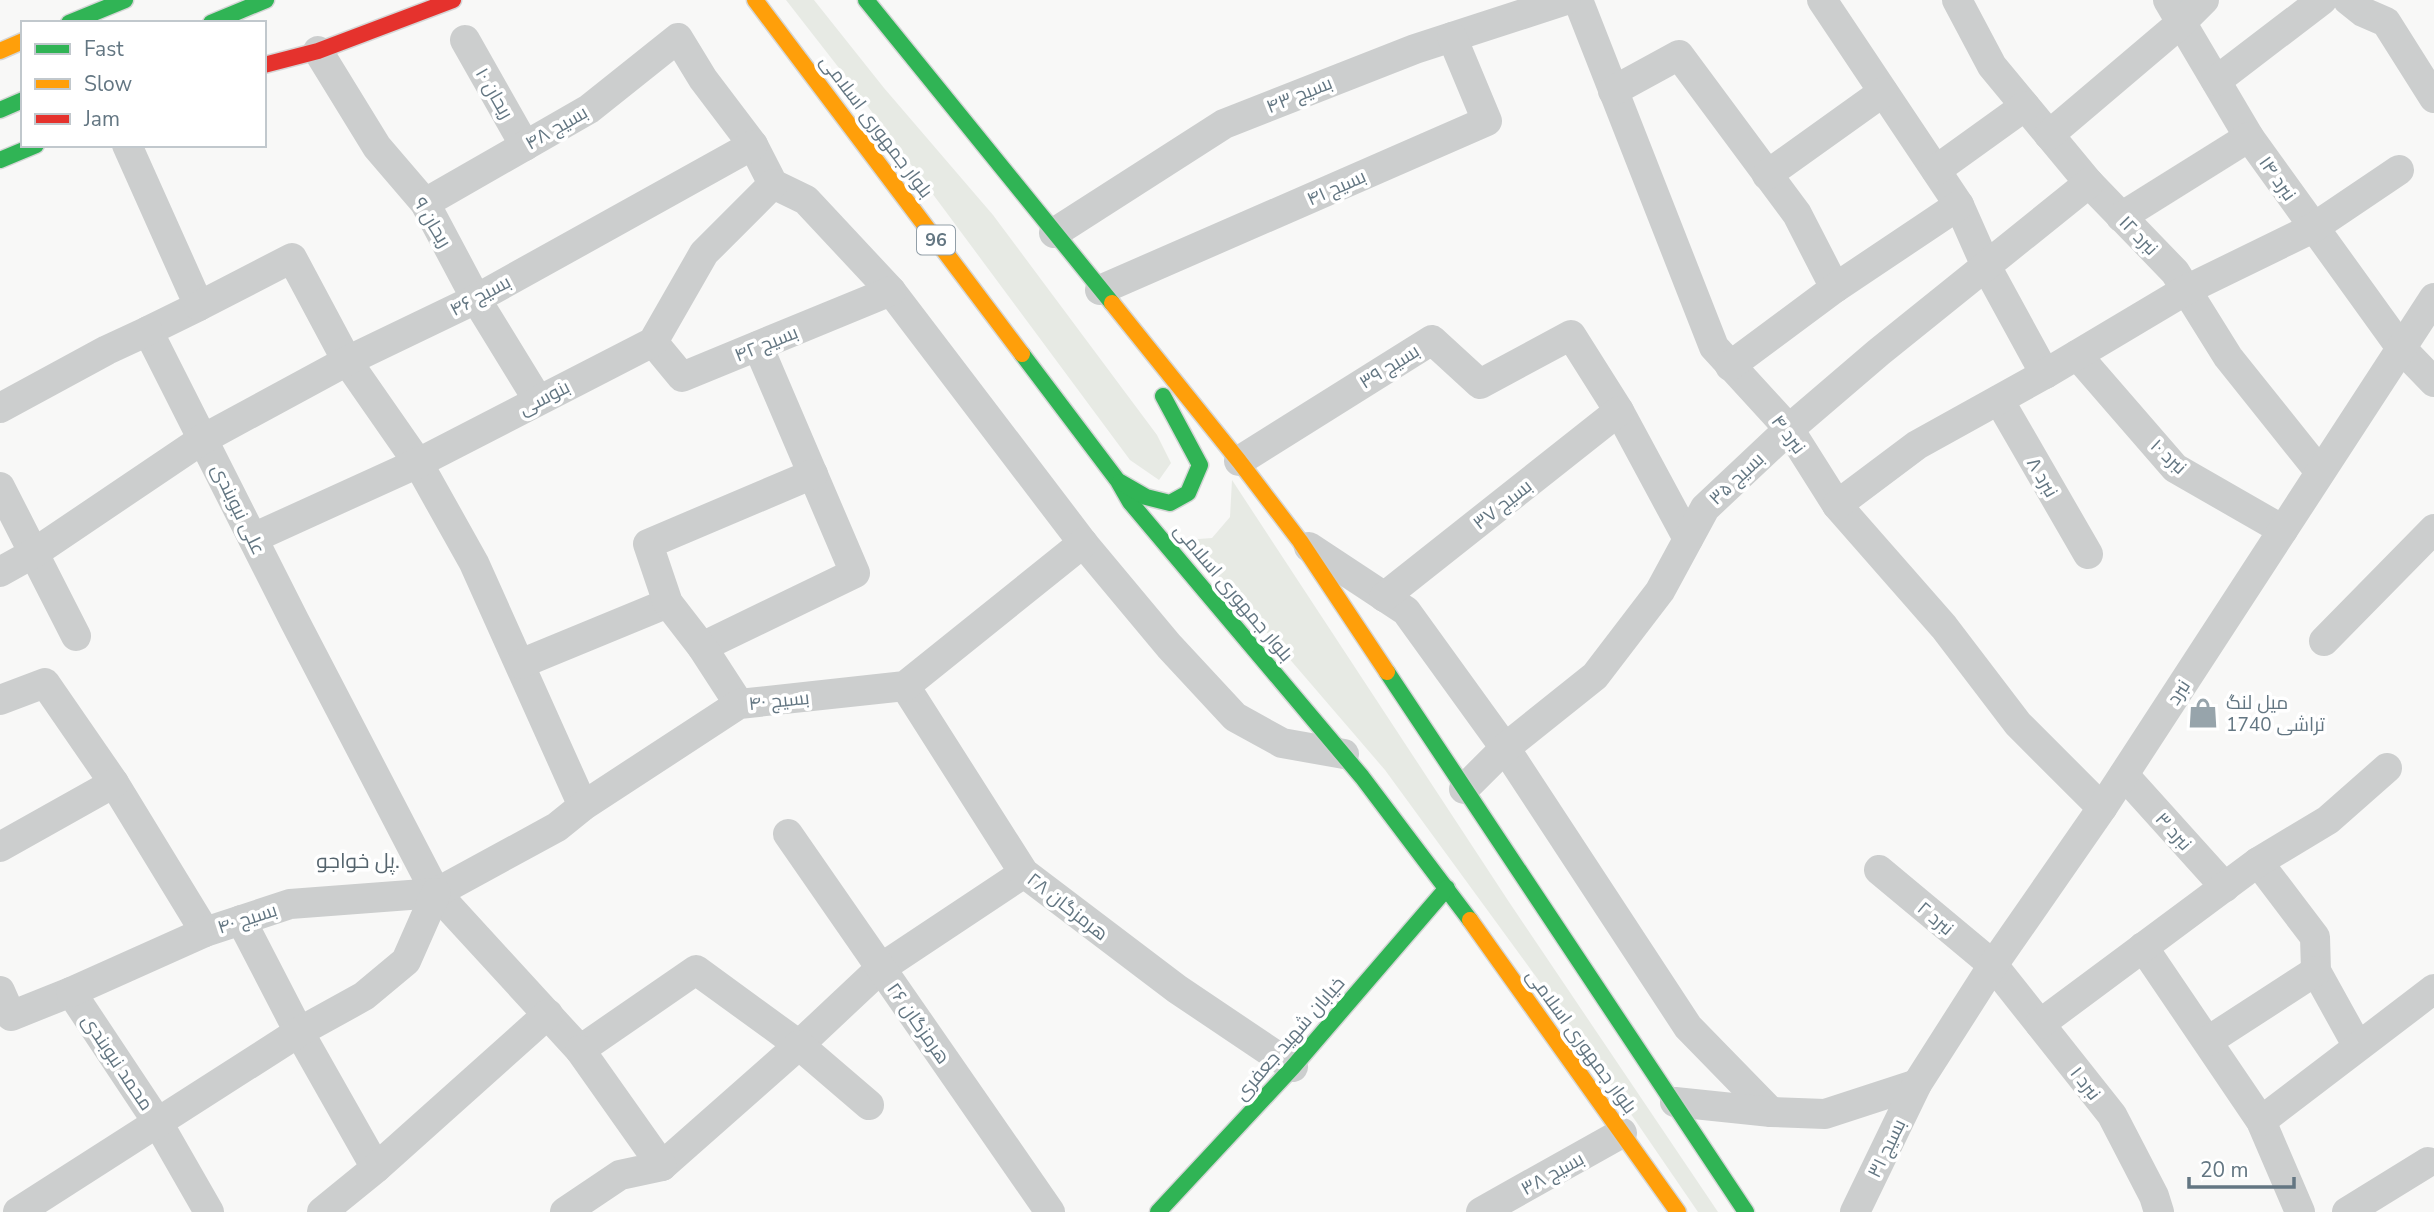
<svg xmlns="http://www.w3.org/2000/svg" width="2434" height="1212" font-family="'Nunito Sans',Cairo,sans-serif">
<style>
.green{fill:#e7eae4}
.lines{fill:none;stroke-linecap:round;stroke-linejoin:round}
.fast-casing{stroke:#d5d6d6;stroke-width:19}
.slow-casing{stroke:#d5d6d6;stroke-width:19}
.jam-casing{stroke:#d5d6d6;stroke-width:19}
.street{stroke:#cccece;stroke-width:30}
.fast{stroke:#30b455;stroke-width:16}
.slow{stroke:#ff9f0a;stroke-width:16}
.jam{stroke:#e5322d;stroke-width:16}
.labels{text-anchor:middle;stroke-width:7;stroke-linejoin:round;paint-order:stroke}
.shield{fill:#fff;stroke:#929fa8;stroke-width:2}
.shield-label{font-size:18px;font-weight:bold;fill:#637682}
.street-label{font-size:19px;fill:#637682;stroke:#fff}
.poi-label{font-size:19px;fill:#637682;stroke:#fff;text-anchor:start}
.neighbourhood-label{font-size:21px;fill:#55646d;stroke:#fff}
</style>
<rect width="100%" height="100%" fill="#f8f8f7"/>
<!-- green -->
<g class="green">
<path d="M 786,0 L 814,0 L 884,88 L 993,215 L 1157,435 L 1171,463 L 1159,480 L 1130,460 L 846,77 Z"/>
<path d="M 1232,480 L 1509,902 L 1718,1212 L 1698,1212 L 1548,993 L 1385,770 L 1201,556 L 1185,540 L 1212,538 L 1230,517 Z"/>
</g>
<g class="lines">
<!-- fast casing -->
<g class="fast-casing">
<g id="fast">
<path d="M 866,0 L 1112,303"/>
<path d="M 69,23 L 125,0"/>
<path d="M 211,23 L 266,0"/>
<path d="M 0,110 L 23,100"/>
<path d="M 0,160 L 36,145"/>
<path d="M 1022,354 L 1118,481 L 1130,502 L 1362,777 L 1470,920"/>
<path d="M 1120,482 L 1146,497 L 1170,503 L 1188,493 L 1200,465 L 1163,396"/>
<path d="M 1387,672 L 1746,1212"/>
<path d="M 1158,1212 L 1293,1067 L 1447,888"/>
</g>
</g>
<!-- slow casing -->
<g class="slow-casing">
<g id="slow">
<path d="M 755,0 L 1022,354"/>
<path d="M 0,51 L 23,41"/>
<path d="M 1112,303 L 1239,461 L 1300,541 L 1387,672"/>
<path d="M 1470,920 L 1678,1212"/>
</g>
</g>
<!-- jam casing -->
<g class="jam-casing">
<path id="jam" d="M 264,65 L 318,51 L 453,0"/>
</g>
<!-- street -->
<g class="street">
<path d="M 1578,0 L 1714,347 L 1789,429 L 1837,505 L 1944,627 L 2018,724 L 2102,808"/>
<path d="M 1822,0 L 1959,205 L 1986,266 L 2045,374"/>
<path d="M 1957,0 L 1992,66 L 2089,183 L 2175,272 L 2228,357 L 2320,472"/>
<path d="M 2168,0 L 2249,137 L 2401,348 L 2434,382"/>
<path d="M 2348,0 L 2363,12 L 2386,22 L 2434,98"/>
<path d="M 465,40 L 525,146"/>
<path d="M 318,51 L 377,147 L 425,203 L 476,299 L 538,400"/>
<path d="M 2216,81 L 2322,0"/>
<path d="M 1613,91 L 1679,55 L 1797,214 L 1835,288"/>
<path d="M 2049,135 L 2181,23 L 2204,0"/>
<path d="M 127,145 L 199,306 L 148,331 L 294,620 L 436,893 L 580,1050 L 696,970 L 799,1045 L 881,968 L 1024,873"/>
<path d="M 1936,170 L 2025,106"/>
<path d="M 1767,175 L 1883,92"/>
<path d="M 425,203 L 589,109 L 678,38 L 703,79 L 753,145 L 773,184 L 806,200 L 891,291 L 1083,543 L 1169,646 L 1235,717 L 1282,743 L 1344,754"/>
<path d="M 2121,217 L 2249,137"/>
<path d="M 1054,233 L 1224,124 L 1415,49 L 1566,0"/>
<path d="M 1100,290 L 1487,121 L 1452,37"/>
<path d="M 199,306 L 292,258 L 347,361 L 418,463 L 474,563 L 583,806"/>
<path d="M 653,342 L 682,377 L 891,291"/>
<path d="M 2077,355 L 2175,468 L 2283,530"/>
<path d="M 1730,366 L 1835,288 L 1959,205"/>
<path d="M 1999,400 L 2088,554"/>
<path d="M 0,408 L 107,350 L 148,331"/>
<path d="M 1239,461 L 1432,340 L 1480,384 L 1571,335 L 1619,411 L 1688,539"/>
<path d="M 0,487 L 76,636"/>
<path d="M 1837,505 L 1917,445 L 2045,374 L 2186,290 L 2313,228 L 2399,170"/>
<path d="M 253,538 L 418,463 L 653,342 L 704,253 L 773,184"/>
<path d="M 1309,547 L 1406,611 L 1505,748 L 1688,1027 L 1771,1112"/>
<path d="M 0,572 L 34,553 L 203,439 L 347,361 L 476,299 L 753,145"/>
<path d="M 1384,597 L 1619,411"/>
<path d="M 2324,641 L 2434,529"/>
<path d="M 702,647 L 855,573 L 758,346"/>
<path d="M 520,664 L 668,603"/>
<path d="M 905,686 L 1024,873 L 1177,989 L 1293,1067"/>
<path d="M 0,700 L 45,683 L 114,783 L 205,932"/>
<path d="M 739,704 L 702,647 L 668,603 L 648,544 L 813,474"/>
<path d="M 2124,775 L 2225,887"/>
<path d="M 1464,789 L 1505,748 L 1595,676 L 1660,591 L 1705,508 L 1789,429 L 1879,352 L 2089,183"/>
<path d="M 788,834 L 1050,1212"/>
<path d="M 0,847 L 114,783"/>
<path d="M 2258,862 L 2315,937 L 2316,971 L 2357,1045"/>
<path d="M 1879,870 L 1993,965 L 2112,1115 L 2154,1196 L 2159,1212"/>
<path d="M 241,920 L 299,1032 L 376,1168"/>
<path d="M 2143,947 L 2261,1121 L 2300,1212"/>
<path d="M 0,991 L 11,1016 L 71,992 L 158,1123 L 209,1212"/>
<path d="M 71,992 L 205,932 L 290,904 L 436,893 L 557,827 L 583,806 L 739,704 L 905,686 L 1083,543"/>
<path d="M 2040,1024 L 2258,862 L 2328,820 L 2387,768"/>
<path d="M 2208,1041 L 2316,971"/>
<path d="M 1675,1102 L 1771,1112 L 1825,1114 L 1917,1084"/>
<path d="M 2261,1121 L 2434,989"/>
<path d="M 662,1166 L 799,1045 L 869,1105"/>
<path d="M 18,1212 L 299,1032 L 364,996 L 406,961 L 436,893"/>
<path d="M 322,1212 L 376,1168 L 548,1014"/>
<path d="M 565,1212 L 620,1175 L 662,1166 L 580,1050"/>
<path d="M 1481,1212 L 1622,1133"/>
<path d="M 1855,1212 L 1917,1084 L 1993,965 L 2102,808 L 2434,298"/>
<path d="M 2347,1212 L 2428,1162"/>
</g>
<!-- fast -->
<use href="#fast" class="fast"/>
<!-- slow -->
<use href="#slow" class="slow"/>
<!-- jam -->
<use href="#jam" class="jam"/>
</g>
<!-- icons -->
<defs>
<g id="shop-bare" transform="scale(2.415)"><path d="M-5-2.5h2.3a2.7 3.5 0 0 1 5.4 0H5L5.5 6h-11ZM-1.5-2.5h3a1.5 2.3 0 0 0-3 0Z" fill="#97a4ab" stroke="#fff" stroke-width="2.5" paint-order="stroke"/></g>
</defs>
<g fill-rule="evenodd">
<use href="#shop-bare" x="2203" y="713"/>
</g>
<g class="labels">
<!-- shield labels -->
<rect class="shield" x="917" y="225.5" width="38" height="29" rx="5"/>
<g class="shield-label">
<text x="936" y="246">96</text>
</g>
<!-- street labels -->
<g class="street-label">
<text transform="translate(495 93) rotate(60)" y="7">ریحان ۱۰</text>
<text transform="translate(1299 94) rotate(-22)" y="7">بسیج ۴۳</text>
<text transform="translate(877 126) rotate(53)" y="7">بلوار جمهوری اسلامی</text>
<text transform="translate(556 127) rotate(-30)" y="7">بسیج ۴۸</text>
<text transform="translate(2278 178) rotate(55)" y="7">نبرد ۱۴</text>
<text transform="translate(1336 187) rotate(-24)" y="7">بسیج ۴۱</text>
<text transform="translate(433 222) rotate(59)" y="7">ریحان ۹</text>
<text transform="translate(2139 235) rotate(46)" y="7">نبرد ۱۲</text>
<text transform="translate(480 295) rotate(-28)" y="7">بسیج ۴۶</text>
<text transform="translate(766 343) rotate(-22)" y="7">بسیج ۴۲</text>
<text transform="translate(1389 366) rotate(-32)" y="7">بسیج ۳۹</text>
<text transform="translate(544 397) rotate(-27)" y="7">بنوسی</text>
<text transform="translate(1789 434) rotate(53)" y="7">نبرد ۴</text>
<text transform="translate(2169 456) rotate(43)" y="7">نبرد ۱۰</text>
<text transform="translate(2043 477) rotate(60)" y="7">نبرد ۸</text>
<text transform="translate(1736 478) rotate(-43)" y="7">بسیج ۳۵</text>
<text transform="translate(1502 504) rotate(-38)" y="7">بسیج ۳۷</text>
<text transform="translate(239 509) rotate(64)" y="7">علی نبوبندی</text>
<text transform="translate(1234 592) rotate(50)" y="7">بلوار جمهوری اسلامی</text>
<text transform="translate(2178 692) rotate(-57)" y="7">نبرد</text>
<text transform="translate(779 700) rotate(-6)" y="7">بسیج ۴۰</text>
<text transform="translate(2174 831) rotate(48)" y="7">نبرد ۳</text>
<text transform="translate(1068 906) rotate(38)" y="7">هرمزگان ۲۸</text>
<text transform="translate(247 918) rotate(-18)" y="7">بسیج ۴۰</text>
<text transform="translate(1936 918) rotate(40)" y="7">نبرد ۲</text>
<text transform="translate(919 1023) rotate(55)" y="7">هرمزگان ۲۶</text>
<text transform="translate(1289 1038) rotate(-49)" y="7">خیابان شهید جعفری</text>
<text transform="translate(1582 1041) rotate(54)" y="7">بلوار جمهوری اسلامی</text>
<text transform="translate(118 1062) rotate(56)" y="7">محمد نبوبندی</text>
<text transform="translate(2086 1083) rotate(52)" y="7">نبرد ۱</text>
<text transform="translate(1886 1148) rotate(-64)" y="7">بسیج ۳۱</text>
<text transform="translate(1552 1173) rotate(-29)" y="7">بسیج ۳۸</text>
</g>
<!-- poi labels -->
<g class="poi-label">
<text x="2226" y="709">میل لنگ<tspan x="2226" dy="22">تراشی 1740</tspan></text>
</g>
<!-- neighbourhood labels -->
<g class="neighbourhood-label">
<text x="358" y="868">پل خواجو.</text>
</g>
</g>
<!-- legend -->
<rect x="21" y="21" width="245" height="126" fill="#ffffff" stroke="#c1c8cd" stroke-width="2"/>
<rect x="35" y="44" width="35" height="10" fill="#30b455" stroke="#c1c8cd" stroke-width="2"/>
<text x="84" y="56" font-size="21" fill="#637682">Fast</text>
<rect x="35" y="79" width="35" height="10" fill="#ff9f0a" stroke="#c1c8cd" stroke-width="2"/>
<text x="84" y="91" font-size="21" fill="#637682">Slow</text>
<rect x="35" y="114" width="35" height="10" fill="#e5322d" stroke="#c1c8cd" stroke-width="2"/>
<text x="84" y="126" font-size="21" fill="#637682">Jam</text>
<!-- scale -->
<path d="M2189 1177v10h105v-10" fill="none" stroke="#637682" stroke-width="3.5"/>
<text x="2200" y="1177" font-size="21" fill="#637682" stroke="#ffffff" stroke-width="5" paint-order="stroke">20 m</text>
</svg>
